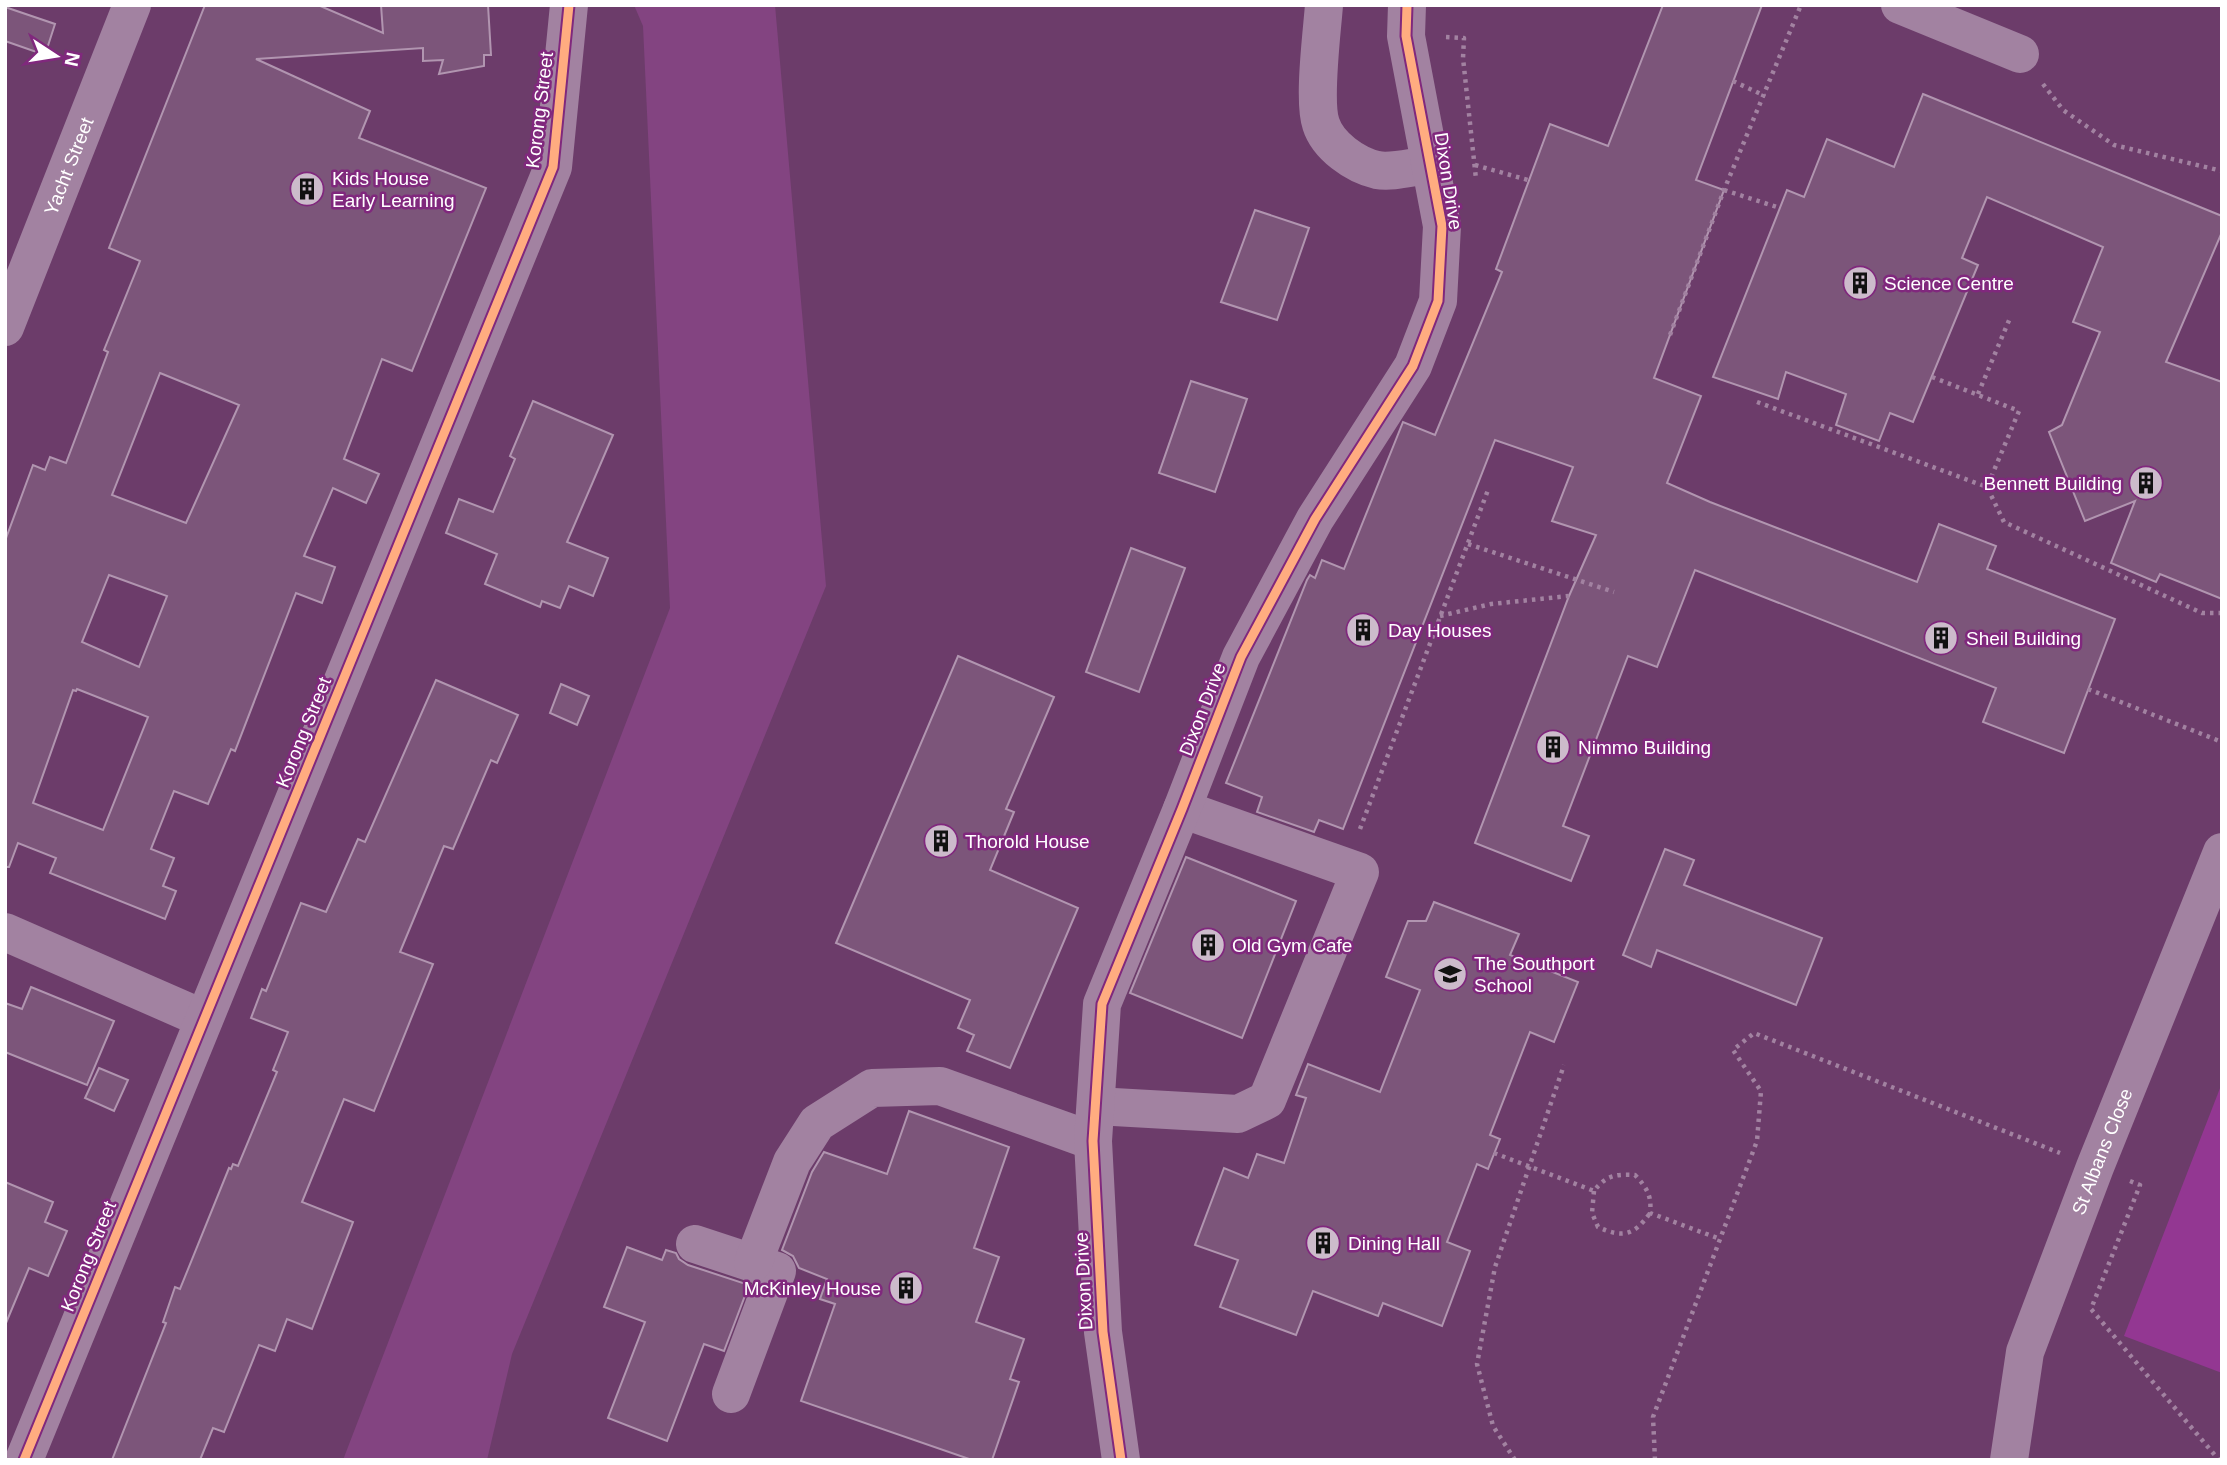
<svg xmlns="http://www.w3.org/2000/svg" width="2227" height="1465" font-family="Arial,sans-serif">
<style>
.green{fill:#933792}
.water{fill:#834481}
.building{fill:#7c557a;stroke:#b195b0;stroke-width:2;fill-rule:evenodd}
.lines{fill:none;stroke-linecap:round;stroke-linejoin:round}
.path{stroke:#a282a1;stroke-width:4.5;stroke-dasharray:3.5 5;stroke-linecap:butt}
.minor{stroke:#a282a1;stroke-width:38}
.cycleway-casing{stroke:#80287d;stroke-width:13}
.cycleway{stroke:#ffac80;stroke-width:9}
.labels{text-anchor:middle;stroke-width:5;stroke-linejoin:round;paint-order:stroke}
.street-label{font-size:19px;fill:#fff;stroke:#80287d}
.poi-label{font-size:19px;fill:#fff;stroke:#80287d;text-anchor:start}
</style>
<rect width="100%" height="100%" fill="#6c3c6a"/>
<!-- green -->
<path class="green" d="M 2222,1083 L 2222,1373 L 2124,1336 Z"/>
<!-- water -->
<path class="water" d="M 634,5 L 775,5 L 826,586 L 512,1354 L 487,1460 L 343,1460 L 670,608 L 643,26 Z"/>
<!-- building -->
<g class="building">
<path d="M 205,5 L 318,5 L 383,33 L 381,5 L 488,5 L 491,55 L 484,55 L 484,66 L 439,74 L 443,60 L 423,61 L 423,48 L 256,59 L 370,111 L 359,138 L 486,188 L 412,371 L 382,359 L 344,459 L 379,474 L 366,503 L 333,488 L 304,556 L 335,567 L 322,603 L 296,593 L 235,751 L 231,749 L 208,804 L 174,791 L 151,849 L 174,858 L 163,886 L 176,891 L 165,919 L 50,873 L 56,858 L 18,843 L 9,867 L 5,867 L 5,541 L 33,465 L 45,470 L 50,457 L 66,463 L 108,352 L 104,350 L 140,261 L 109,248 ZM 160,373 L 239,405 L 186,523 L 112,495 ZM 109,575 L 167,596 L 139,667 L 82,642 ZM 77,689 L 148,717 L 103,830 L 33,803 L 73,690 L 76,691 Z"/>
<path d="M 1663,5 L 1762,5 L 1696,180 L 1724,190 L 1654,378 L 1701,396 L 1667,483 L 1710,502 L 1917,582 L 1939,524 L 1996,546 L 1987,569 L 2115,619 L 2064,753 L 1983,722 L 1996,688 L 1695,570 L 1657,667 L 1628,656 L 1563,826 L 1589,836 L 1571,881 L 1475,843 L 1569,596 L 1596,535 L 1552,521 L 1573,467 L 1495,440 L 1343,829 L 1319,820 L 1314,832 L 1257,812 L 1262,797 L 1226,783 L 1307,580 L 1310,575 L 1315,578 L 1322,560 L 1344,569 L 1403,422 L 1435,435 L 1502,272 L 1496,269 L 1550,124 L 1608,146 Z"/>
<path d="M 5,7 L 55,24 L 45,55 L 5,41 Z"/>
<path d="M 1923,94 L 2222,216 L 2222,232 L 2166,362 L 2222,382 L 2222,599 L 2160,574 L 2156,582 L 2111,563 L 2135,501 L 2085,521 L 2049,432 L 2062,425 L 2100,332 L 2073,322 L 2103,247 L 1987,197 L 1962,258 L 1978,265 L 1913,422 L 1890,413 L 1879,441 L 1836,425 L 1846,394 L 1786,372 L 1778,399 L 1713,377 L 1787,190 L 1804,197 L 1827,139 L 1894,167 Z"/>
<path d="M 1255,210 L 1309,228 L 1277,320 L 1221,302 Z"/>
<path d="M 1191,381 L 1247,399 L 1215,492 L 1159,473 Z"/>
<path d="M 533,401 L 613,435 L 567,542 L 608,558 L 593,596 L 569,586 L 560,608 L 542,601 L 540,607 L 485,584 L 497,554 L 446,533 L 459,499 L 493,512 L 515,459 L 510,456 Z"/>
<path d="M 1131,548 L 1185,568 L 1139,692 L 1086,672 Z"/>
<path d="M 958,656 L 1054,697 L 1006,809 L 1014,812 L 990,870 L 1078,908 L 1010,1068 L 967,1051 L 974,1035 L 958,1028 L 970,1000 L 836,943 Z"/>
<path d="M 436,680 L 518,715 L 497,763 L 491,760 L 453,849 L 444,846 L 400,952 L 433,964 L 374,1111 L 344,1099 L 302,1202 L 353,1222 L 312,1329 L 287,1319 L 275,1351 L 259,1345 L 224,1432 L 213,1428 L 200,1460 L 112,1460 L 166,1323 L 163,1322 L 175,1287 L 180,1289 L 229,1168 L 231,1169 L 233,1164 L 238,1166 L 277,1072 L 273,1070 L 288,1032 L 251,1018 L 262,989 L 266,991 L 301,903 L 326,912 L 358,839 L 365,842 Z"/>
<path d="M 561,684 L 589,696 L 577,725 L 550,713 Z"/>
<path d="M 1665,849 L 1694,860 L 1684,885 L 1822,938 L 1796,1005 L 1657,950 L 1651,967 L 1623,955 Z"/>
<path d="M 1186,857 L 1296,901 L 1242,1038 L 1130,993 Z"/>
<path d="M 1434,902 L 1519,934 L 1510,955 L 1578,982 L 1554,1042 L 1530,1032 L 1490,1135 L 1500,1139 L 1488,1169 L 1477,1164 L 1447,1242 L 1470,1251 L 1442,1326 L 1383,1303 L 1378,1316 L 1313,1291 L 1296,1335 L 1220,1307 L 1238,1260 L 1195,1245 L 1224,1168 L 1248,1178 L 1257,1154 L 1284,1163 L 1306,1098 L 1296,1095 L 1308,1064 L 1380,1092 L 1420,990 L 1386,977 L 1408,921 L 1426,921 Z"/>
<path d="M 31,987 L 114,1021 L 87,1085 L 5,1052 L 5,1003 L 22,1009 Z"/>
<path d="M 99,1068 L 128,1080 L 114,1111 L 85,1098 Z"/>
<path d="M 909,1111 L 1009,1147 L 974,1248 L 999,1257 L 976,1322 L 1024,1339 L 1010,1379 L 1019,1382 L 992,1460 L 972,1460 L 801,1401 L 835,1304 L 820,1299 L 827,1279 L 799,1268 L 793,1256 L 782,1250 L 812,1172 L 824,1152 L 887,1174 Z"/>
<path d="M 5,1182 L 53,1202 L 45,1222 L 67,1231 L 48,1276 L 29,1268 L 6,1323 Z"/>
<path d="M 627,1247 L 662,1260 L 666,1250 L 676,1253 L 679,1259 L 688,1265 L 749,1285 L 724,1351 L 704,1344 L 667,1441 L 608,1418 L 645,1322 L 604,1307 Z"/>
</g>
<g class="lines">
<!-- path -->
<g class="path">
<path d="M 1446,37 L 1464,38 L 1463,58 L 1476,179"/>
<path d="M 1733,81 L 1765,96"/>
<path d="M 2043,84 L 2063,110 L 2114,145 L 2222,171"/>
<path d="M 1475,165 L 1528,180"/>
<path d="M 1724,190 L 1780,208"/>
<path d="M 1670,335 L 1724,190 L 1801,5"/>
<path d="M 1932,377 L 2019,411 L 1987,487"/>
<path d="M 1978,394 L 2010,318"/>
<path d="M 1757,402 L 1987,487 L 2004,522 L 2202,613 L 2222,613"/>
<path d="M 1468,544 L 1614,592"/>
<path d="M 1440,616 L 1491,604 L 1569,596"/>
<path d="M 2088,689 L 2222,742"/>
<path d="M 1360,829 L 1488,490"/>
<path d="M 1494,1153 L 1594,1191 C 1606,1175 1616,1174 1635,1175 C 1647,1188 1652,1196 1650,1213 L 1720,1239"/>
<path d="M 2130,1181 L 2140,1185 L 2091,1309 L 2219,1460"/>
<path d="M 1594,1191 L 1592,1213 L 1598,1227 C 1622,1238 1634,1236 1650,1213"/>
<path d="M 1515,1460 L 1493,1426 L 1477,1364 L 1495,1267 L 1564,1065"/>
<path d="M 1655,1460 L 1653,1417 L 1757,1141 L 1761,1091 L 1733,1050 L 1754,1033 L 2060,1153"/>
</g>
<!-- minor -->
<g class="minor">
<path d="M 1324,5 C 1322,32 1313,101 1321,124 C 1328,146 1355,165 1377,170 C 1393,173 1415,166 1431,165"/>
<path d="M 1900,5 L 2020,54"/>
<path id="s1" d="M 5,327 L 132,5"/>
<path d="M 5,932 L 204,1019"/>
<path d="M 1096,1106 L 1238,1114 L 1267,1100 L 1360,872 L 1182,809"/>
<path d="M 695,1244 L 777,1271 L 731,1394"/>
<path d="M 753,1263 L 792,1162 L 817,1123 L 872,1088 L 940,1086 L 1093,1141"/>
<path d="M 24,1460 L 553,167 L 569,5"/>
<path d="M 1121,1460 L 1103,1332 L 1093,1141 L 1102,1004 L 1182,809 L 1241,657 L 1315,519 L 1413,366 L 1438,301 L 1442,226 L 1406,36 L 1407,5"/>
<path id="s2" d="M 2009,1460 L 2025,1352 L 2095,1167 L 2222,852"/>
</g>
<!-- cycleway casing -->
<g class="cycleway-casing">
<g id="cycleway">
<path d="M 24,1460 L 553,167 L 569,5"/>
<path d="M 1121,1460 L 1103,1332 L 1093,1141 L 1102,1004 L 1182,809 L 1241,657 L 1315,519 L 1413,366 L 1438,301 L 1442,226 L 1406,36 L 1407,5"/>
</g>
</g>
<!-- cycleway -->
<use href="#cycleway" class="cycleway"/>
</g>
<!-- icons -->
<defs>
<g id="building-disc" transform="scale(1.75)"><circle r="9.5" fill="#ccbbcb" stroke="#80287d"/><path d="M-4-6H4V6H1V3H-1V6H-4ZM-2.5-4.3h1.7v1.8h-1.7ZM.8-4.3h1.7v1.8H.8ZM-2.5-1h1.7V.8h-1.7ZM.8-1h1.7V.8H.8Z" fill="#111"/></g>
<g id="school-disc" transform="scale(1.75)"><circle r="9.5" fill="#ccbbcb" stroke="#80287d"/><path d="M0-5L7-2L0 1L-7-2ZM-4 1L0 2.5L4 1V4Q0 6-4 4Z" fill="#111"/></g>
</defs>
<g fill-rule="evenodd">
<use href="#building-disc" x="307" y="189"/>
<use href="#building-disc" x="1860" y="283"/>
<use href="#building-disc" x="2146" y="483"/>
<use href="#building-disc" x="1363" y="630"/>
<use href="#building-disc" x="1941" y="638"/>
<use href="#building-disc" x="1553" y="747"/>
<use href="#building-disc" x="941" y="841"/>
<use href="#building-disc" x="1208" y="945"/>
<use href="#school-disc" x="1450" y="974"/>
<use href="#building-disc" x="1323" y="1243"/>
<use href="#building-disc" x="906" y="1288"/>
</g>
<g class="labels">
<!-- street labels -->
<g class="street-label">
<text transform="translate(539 110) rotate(-83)" y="7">Korong Street</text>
<text dy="7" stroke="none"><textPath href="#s1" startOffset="173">Yacht Street</textPath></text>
<text transform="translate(1449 181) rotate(81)" y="7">Dixon Drive</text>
<text transform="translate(1202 709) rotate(-69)" y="7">Dixon Drive</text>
<text transform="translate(303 732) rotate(-68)" y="7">Korong Street</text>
<text dy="7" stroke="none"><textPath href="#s2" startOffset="324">St Albans Close</textPath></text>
<text transform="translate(88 1256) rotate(-68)" y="7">Korong Street</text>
<text transform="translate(1083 1281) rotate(-93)" y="7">Dixon Drive</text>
</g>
<!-- poi labels -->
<g class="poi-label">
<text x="332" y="185">Kids House<tspan x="332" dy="22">Early Learning</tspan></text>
<text x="1884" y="290">Science Centre</text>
<text x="2122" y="490" text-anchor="end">Bennett Building</text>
<text x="1388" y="637">Day Houses</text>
<text x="1966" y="645">Sheil Building</text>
<text x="1578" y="754">Nimmo Building</text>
<text x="965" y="848">Thorold House</text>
<text x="1232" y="952">Old Gym Cafe</text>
<text x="1474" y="970">The Southport<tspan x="1474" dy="22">School</tspan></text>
<text x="1348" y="1250">Dining Hall</text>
<text x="881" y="1295" text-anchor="end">McKinley House</text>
</g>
</g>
<!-- border -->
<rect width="2227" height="1465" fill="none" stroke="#ffffff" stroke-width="14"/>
<!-- north arrow -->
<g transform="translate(56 56) rotate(102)" stroke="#80287d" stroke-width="5" paint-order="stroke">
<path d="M0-5L12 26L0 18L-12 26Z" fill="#ffffff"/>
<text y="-10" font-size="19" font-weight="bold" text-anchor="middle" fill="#ffffff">N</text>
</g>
</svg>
